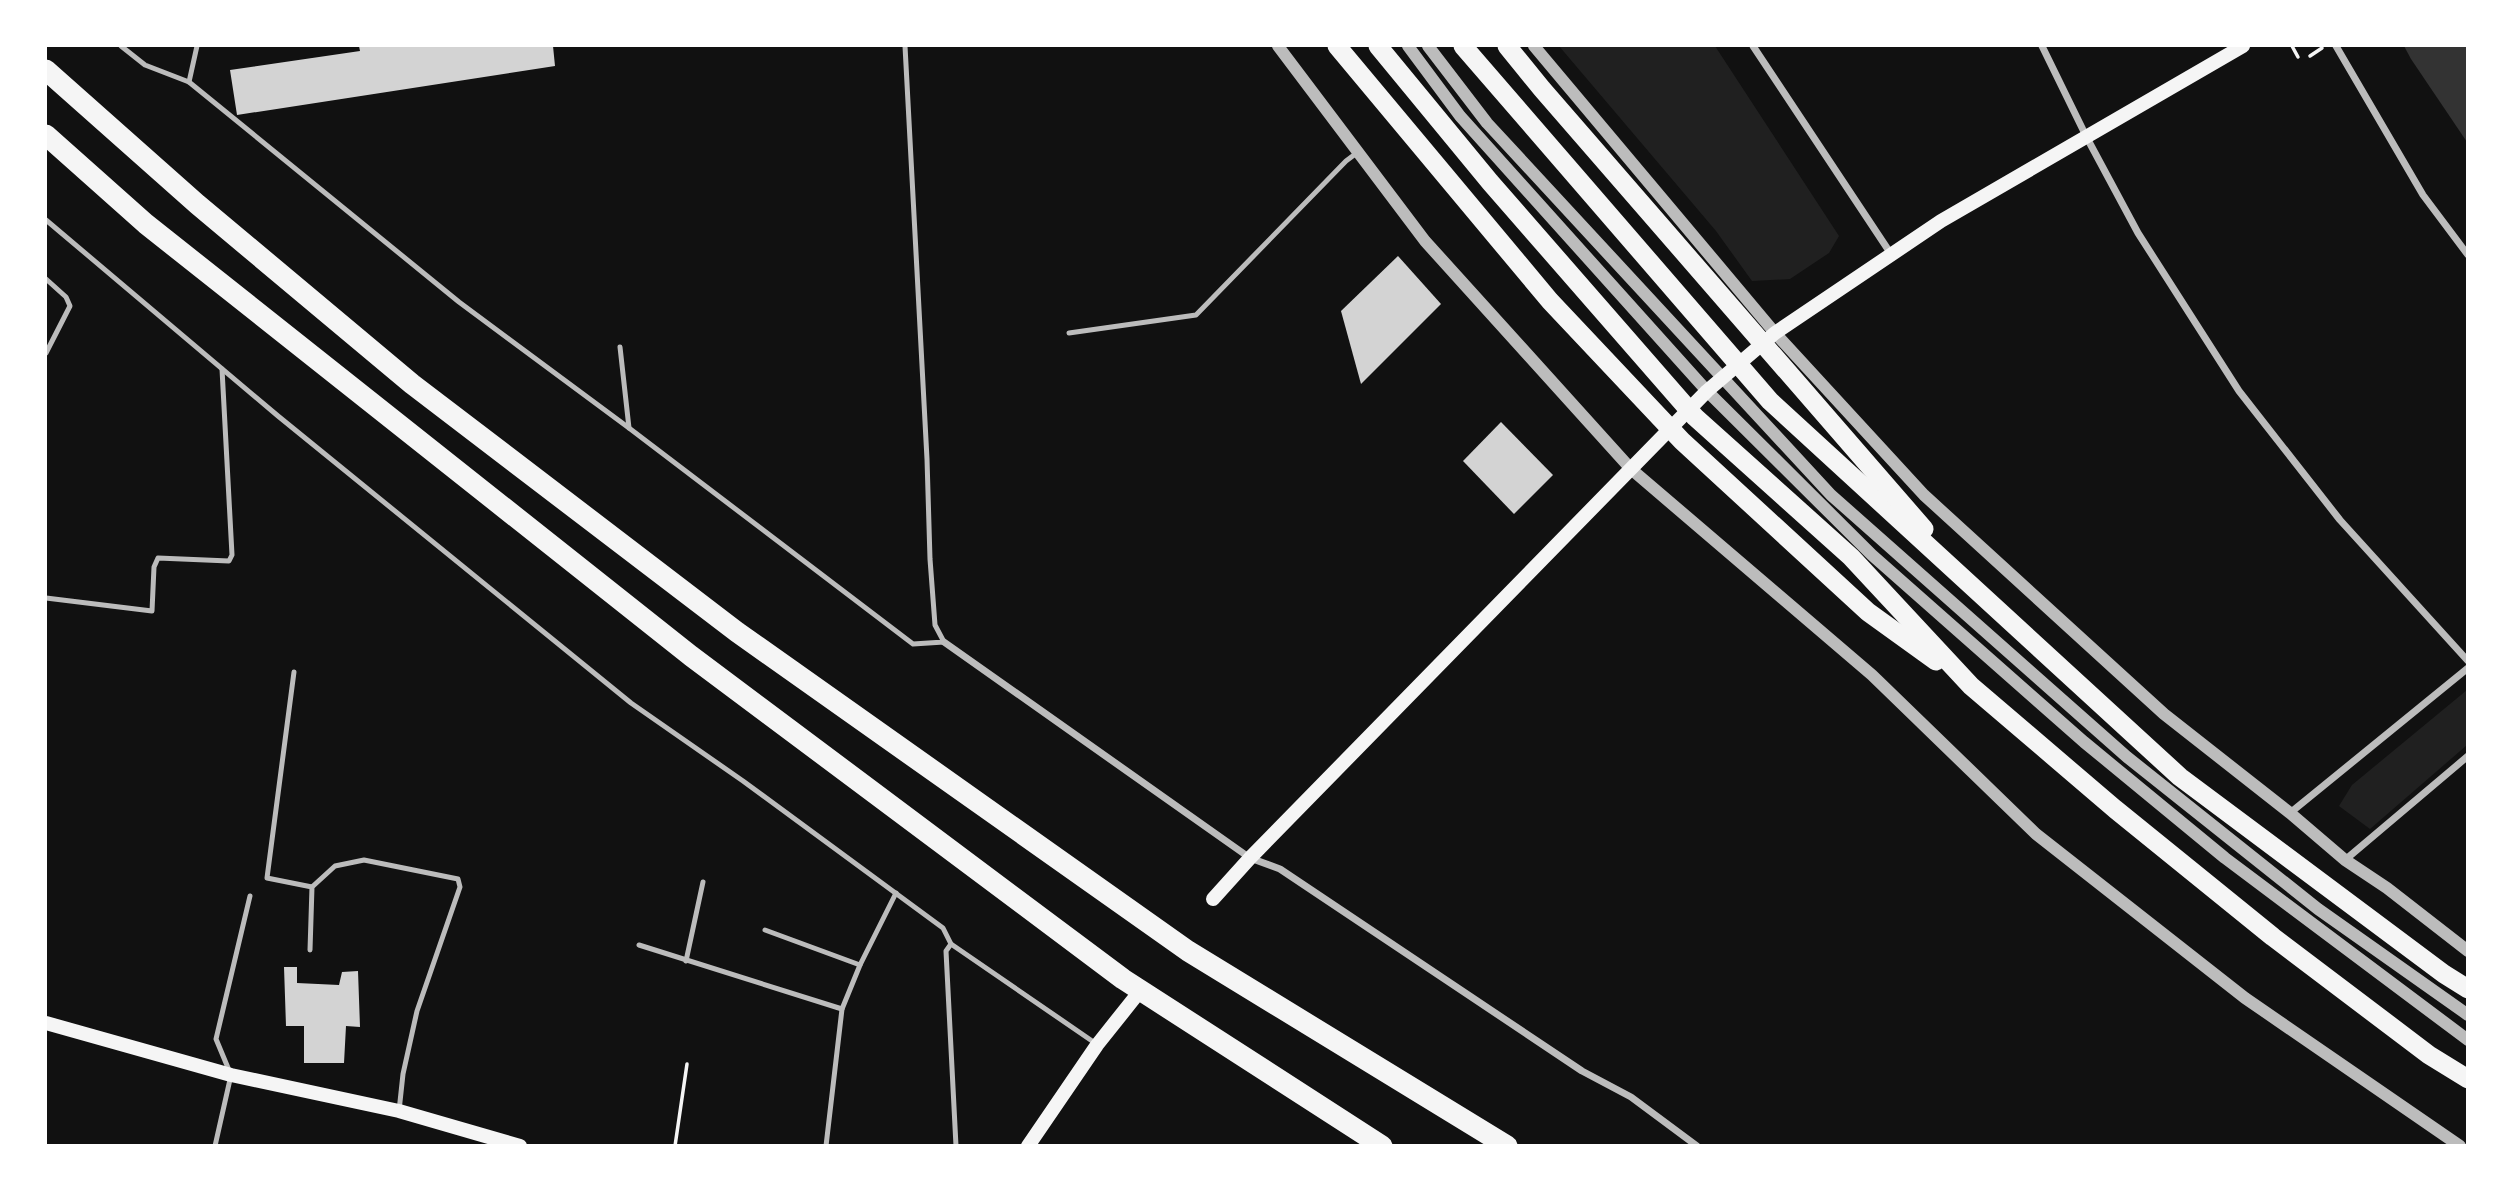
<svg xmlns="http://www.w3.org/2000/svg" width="2513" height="1191" font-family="'Golos Text',sans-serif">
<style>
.green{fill:#202020}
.water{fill:#333}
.building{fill:#d3d3d3}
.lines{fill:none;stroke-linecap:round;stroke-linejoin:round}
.path{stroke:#f5f5f5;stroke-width:3.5}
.service{stroke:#bcbcbc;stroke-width:5}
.minor{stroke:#bcbcbc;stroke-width:7}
.tertiary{stroke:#bcbcbc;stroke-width:12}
.secondary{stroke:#f5f5f5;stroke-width:14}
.trunk{stroke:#f5f5f5;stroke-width:19}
.motorway{stroke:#f5f5f5;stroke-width:21}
</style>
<rect width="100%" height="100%" fill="#111"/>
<!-- green -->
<g class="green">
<path d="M 1559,46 L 1715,46 L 1839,236 L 1829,253 L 1790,279 L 1752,281 L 1716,231 Z"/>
<path d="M 2467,690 L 2467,745 L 2370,829 L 2339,806 L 2352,785 Z"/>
</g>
<!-- water -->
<path class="water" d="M 2404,46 L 2467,46 L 2467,142 L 2411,59 Z"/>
<!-- building -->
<g class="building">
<path d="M 359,46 L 553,46 L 555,66 L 237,115 L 230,70 L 360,51 Z"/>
<path d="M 1398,256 L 1441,304 L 1361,384 L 1341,311 Z"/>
<path d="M 1501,422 L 1553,475 L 1514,514 L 1463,461 Z"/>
<path d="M 284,967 L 297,967 L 297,983 L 339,985 L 342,972 L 358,971 L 360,1027 L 346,1026 L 344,1063 L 304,1063 L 304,1026 L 286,1026 Z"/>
</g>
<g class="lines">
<!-- path -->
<g class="path">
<path d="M 2292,46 L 2298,57"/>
<path d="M 2310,56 L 2322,48"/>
<path d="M 675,1146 L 687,1064"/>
</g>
<!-- service -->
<g class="service">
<path d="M 121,46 L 145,65 L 189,82 L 459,302 L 629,428 L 913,644 L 944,642 L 935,625 L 930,559 L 927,459 L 905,46"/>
<path d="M 189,82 L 197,46"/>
<path d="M 46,220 L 278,416 L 631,703 L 743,781 L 943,928 L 951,944 L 1095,1043"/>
<path d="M 46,279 L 66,297 L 70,306 L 46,353"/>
<path d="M 1069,333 L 1196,315 L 1346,161 L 1358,152"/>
<path d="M 620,347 L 629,428"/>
<path d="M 46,598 L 152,611 L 154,567 L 158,558 L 229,561 L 232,555 L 222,369"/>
<path d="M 294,672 L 267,878 L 312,887"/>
<path d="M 765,930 L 860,965"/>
<path d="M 951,944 L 946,951 L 956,1146"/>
<path d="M 639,945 L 842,1009"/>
<path d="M 310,950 L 312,887 L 335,866 L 364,860 L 458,879 L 460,887 L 417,1011 L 403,1074 L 399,1111"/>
<path d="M 686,961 L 703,882"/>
<path d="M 215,1146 L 231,1075 L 216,1039 L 250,896"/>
<path d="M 826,1146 L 842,1009 L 860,965 L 896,893"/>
</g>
<!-- minor -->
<g class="minor">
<path d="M 1753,46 L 1891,254"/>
<path d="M 2042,46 L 2087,138 L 2138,233 L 2239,391 L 2340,520 L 2468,661"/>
<path d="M 2336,46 L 2423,195 L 2468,255"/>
<path d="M 944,642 L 1250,858 L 1280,869 L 1582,1071 L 1631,1097 L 1697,1146"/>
<path d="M 2290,813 L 2468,668"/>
<path d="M 2345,860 L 2468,756"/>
</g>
<!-- tertiary -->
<g class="tertiary">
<path d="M 1278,46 L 1425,241 L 1631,469 L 1872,675 L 2036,834 L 2245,998 L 2460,1146"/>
<path d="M 1408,46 L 1460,116 L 1707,391 L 1872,555 L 2084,742 L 2225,858 L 2468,1040"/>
<path d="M 1428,46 L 1487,123 L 1831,495 L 2127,757 L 2318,909 L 2468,1015"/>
<path d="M 1534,46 L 1775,333 L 1924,495 L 2164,714 L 2290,813 L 2345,860 L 2387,888 L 2468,951"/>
</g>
<!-- secondary -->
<g class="secondary">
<path d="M 1213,899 L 1250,858 L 1707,391 L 1775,333 L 1941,221 L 2243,46"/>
<path d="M 46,1023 L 231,1075 L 399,1111 L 520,1146"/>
<path d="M 1028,1146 L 1097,1045 L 1140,991"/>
</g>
<!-- trunk -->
<g class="trunk">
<path d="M 1337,46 L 1550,301 L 1682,441 L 1868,612 L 1936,661"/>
<path d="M 1378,46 L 1490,182 L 1695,417 L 1851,557 L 1971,686 L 2115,809 L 2273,937 L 2429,1055 L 2468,1079"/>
<path d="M 1463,46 L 1770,401 L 2180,777 L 2444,974 L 2468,989"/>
<path d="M 1507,46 L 1542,89 L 1924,529"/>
</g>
<!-- motorway -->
<g class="motorway">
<path d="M 46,70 L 197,204 L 412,384 L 737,632 L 1188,951 L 1507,1146"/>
<path d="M 46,135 L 146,224 L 691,656 L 1123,979 L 1382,1146"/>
</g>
</g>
<!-- border -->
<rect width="2513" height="1191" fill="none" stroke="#ffffff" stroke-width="94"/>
</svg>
